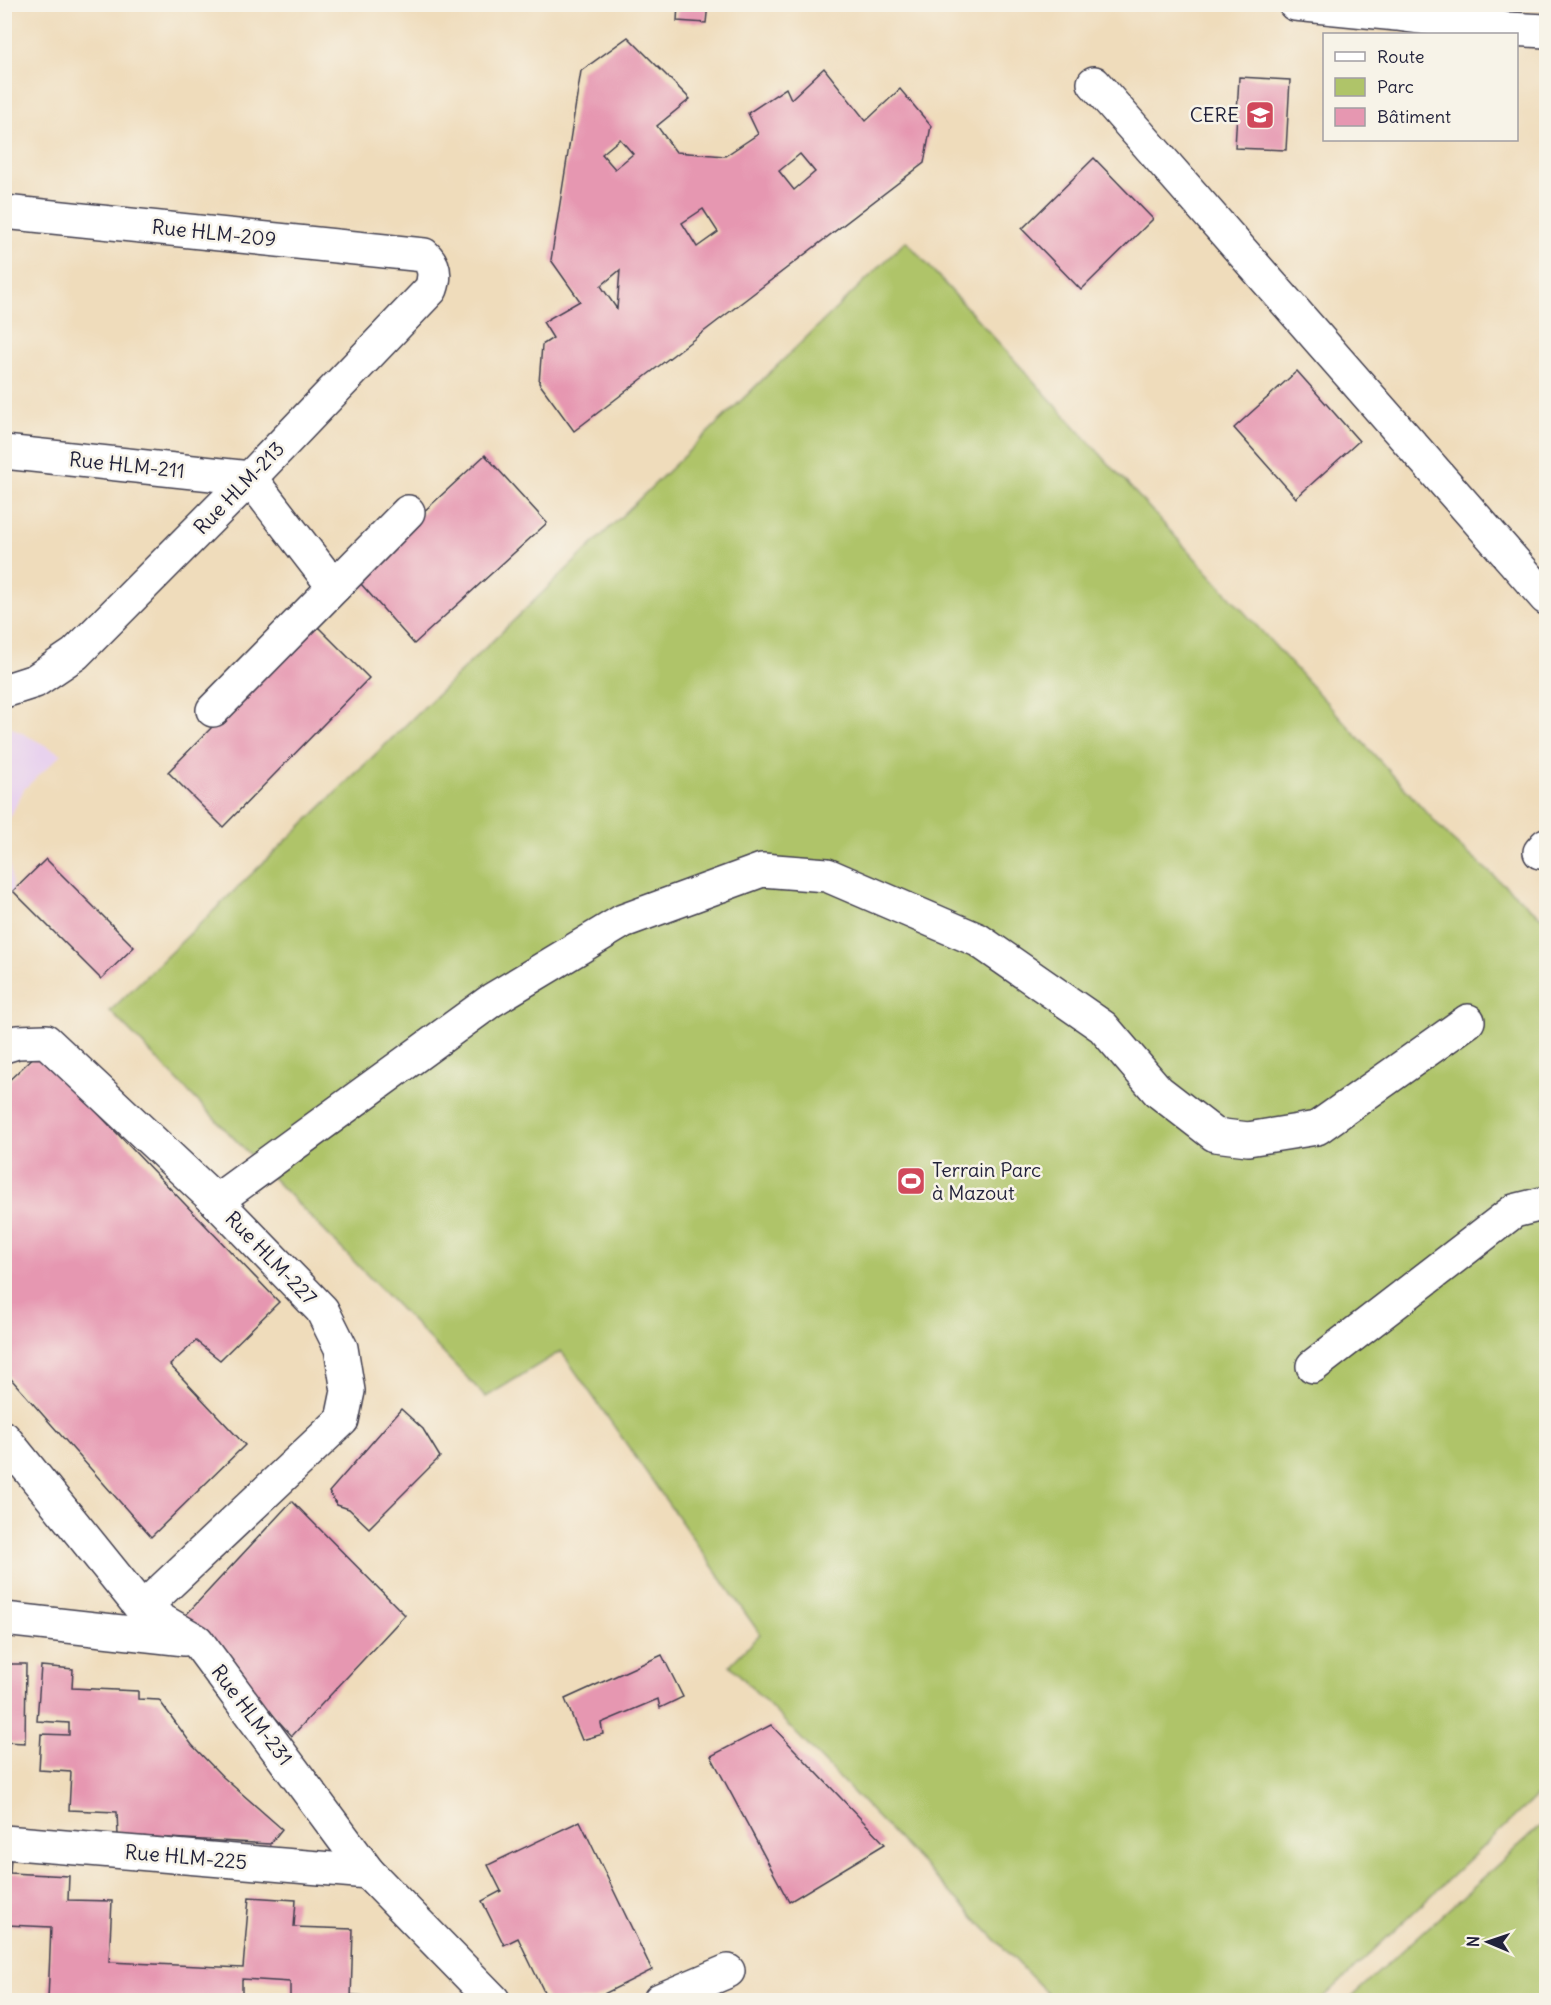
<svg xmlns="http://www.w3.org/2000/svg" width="1551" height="2005" font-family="Delius,sans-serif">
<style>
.built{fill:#e8d2ee}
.green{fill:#afc469;stroke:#687352;stroke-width:1.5}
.building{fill:#e697b1;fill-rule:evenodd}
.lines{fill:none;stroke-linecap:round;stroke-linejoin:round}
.minor-casing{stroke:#413e4e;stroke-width:36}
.minor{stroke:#fff;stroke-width:33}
.labels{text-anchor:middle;stroke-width:5;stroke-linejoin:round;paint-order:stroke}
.poi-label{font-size:20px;fill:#22223b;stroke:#f7f3e8;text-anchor:end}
.street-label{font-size:20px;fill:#22223b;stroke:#f7f3e8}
</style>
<rect width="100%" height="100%" fill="#f7f3e8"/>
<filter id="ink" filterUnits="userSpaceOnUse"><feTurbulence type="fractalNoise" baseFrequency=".0167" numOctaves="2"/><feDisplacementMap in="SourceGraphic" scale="12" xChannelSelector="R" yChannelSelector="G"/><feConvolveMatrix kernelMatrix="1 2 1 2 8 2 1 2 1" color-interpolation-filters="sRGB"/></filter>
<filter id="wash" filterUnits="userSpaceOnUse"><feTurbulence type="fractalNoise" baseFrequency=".008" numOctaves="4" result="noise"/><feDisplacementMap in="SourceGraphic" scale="24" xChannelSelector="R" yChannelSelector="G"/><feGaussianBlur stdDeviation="1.35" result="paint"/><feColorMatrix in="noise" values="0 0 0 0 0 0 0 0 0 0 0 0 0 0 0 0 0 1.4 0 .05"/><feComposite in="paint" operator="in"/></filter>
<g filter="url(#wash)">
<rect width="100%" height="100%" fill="#efdcbb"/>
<!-- built -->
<path class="built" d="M 5,724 L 62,754 L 24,789 L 5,828 L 13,891 L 5,898 Z"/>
<!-- green -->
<g class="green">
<path d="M 906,241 L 1451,839 L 1546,921 L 1546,1787 L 1321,2000 L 1054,2000 L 730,1665 L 760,1634 L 561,1351 L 486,1397 L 110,1011 Z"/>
<path d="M 1546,1821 L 1546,2000 L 1354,2000 L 1350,1998 Z"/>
</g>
<g id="blocks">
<!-- building -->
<g class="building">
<path d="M 678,4 L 708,4 L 706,23 L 677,21 Z"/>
<path d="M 628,37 L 690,99 L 657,126 L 676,152 L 725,156 L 758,134 L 748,113 L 786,88 L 791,99 L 824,68 L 866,121 L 900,89 L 931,126 L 924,163 L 574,431 L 539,383 L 542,345 L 553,338 L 543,322 L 580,301 L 551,260 L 581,71 ZM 620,139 L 633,154 L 615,169 L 602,154 ZM 800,154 L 815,172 L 794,190 L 779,171 ZM 703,209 L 718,232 L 697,247 L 682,223 ZM 620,270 L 617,309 L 601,286 Z"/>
<path d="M 1239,77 L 1290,80 L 1286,150 L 1235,148 Z"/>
<path d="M 1094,158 L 1153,219 L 1081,290 L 1022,229 Z"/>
<path d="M 1297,371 L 1359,441 L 1296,498 L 1234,428 Z"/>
<path d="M 485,455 L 547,523 L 414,644 L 354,576 Z"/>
<path d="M 314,623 L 369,678 L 223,827 L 168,772 Z"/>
<path d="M 46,859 L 134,947 L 101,979 L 13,891 Z"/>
<path d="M 39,1052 L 279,1302 L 220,1360 L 196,1341 L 170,1365 L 245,1445 L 151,1537 L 4,1371 L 4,1085 Z"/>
<path d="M 401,1409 L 423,1429 L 440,1457 L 369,1528 L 349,1509 L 337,1505 L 329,1492 Z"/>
<path d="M 292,1501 L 405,1615 L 292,1736 L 184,1617 Z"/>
<path d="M 662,1655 L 683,1697 L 660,1708 L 658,1699 L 601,1723 L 603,1734 L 582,1740 L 565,1699 Z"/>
<path d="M 4,1664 L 26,1664 L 25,1743 L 4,1742 Z"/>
<path d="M 41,1666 L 73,1669 L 72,1688 L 138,1691 L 138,1699 L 159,1700 L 192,1745 L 223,1777 L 282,1829 L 270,1844 L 118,1835 L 117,1812 L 69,1810 L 71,1772 L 39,1770 L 41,1734 L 69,1735 L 69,1723 L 37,1721 Z"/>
<path d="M 771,1725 L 885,1844 L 789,1902 L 711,1756 Z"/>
<path d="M 580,1821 L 652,1970 L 592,2000 L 548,2000 L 518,1938 L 504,1945 L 482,1901 L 501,1891 L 488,1865 Z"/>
<path d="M 4,1858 L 11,1858 L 10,1873 L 69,1876 L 68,1900 L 112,1901 L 109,1962 L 243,1968 L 249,1897 L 296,1900 L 294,1927 L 353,1929 L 351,2000 L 290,2000 L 290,1982 L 242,1979 L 242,2000 L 48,2000 L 51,1927 L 7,1925 L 6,1934 L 4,1933 Z"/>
<path d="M 352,1995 L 412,1999 L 412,2000 L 352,2000 Z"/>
</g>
</g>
</g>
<g filter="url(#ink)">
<use href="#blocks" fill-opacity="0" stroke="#413e4e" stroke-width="1.5"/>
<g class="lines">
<!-- minor casing -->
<g class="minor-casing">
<g id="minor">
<path d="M 1295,4 L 1397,14 L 1507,29 L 1546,31"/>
<path d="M 1094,83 L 1546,598"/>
<path d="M 4,212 L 424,255 C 435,265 436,275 431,289 L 250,478 L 75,654 L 35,681 L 4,691"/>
<path d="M 4,452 L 250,478 L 334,587"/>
<path d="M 213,710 L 408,512"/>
<path d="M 1540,852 L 1546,845"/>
<path d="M 4,1046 L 17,1042 L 46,1041 L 216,1201 L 322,1310 L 341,1348 L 348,1391 L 342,1420 L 142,1609"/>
<path d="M 216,1201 L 492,1000 L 623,921 L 762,870 L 827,875 L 978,940 L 1103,1027 L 1158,1091 L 1215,1135 L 1248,1139 L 1317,1128 L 1468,1021"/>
<path d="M 1313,1366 L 1514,1211 L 1546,1203"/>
<path d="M 4,1438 L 142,1609 L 197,1641 L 368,1872 L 493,2000"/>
<path d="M 4,1619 L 185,1639"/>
<path d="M 4,1842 L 368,1872"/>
<path d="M 660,2000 L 728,1971"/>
</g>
</g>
<!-- minor -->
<use href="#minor" class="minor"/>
</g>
</g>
<!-- icons -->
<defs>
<g id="school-square" transform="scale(1.5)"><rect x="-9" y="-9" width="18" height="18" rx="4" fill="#d1495b" stroke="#f7f3e8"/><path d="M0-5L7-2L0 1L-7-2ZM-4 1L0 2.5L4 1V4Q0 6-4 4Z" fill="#fff"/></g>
<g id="stadium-square" transform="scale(1.5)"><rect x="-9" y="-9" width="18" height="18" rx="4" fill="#d1495b" stroke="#f7f3e8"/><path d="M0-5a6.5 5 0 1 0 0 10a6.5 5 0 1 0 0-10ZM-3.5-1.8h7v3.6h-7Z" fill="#fff"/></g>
</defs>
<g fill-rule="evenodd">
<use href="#school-square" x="1260" y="115"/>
<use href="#stadium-square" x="911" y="1181"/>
</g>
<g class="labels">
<!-- poi labels -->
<g class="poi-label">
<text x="1239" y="122">CERE</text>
<text x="932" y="1177" text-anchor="start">Terrain Parc<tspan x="932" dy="23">à Mazout</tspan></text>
</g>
<!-- street labels -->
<g class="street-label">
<text transform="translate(214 233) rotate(6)" y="7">Rue HLM-209</text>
<text transform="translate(127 465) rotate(6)" y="7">Rue HLM-211</text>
<text transform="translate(239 488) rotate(-46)" y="7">Rue HLM-213</text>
<text transform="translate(271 1258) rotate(46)" y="7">Rue HLM-227</text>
<text transform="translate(252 1715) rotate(53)" y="7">Rue HLM-231</text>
<text transform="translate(186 1857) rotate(5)" y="7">Rue HLM-225</text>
</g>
</g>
<!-- margin -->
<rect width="1551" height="2005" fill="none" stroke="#f7f3e8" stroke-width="24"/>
<!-- legend -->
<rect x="1323" y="33" width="195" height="108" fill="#f7f3e8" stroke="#a29fa3" stroke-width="1.5"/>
<rect x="1335" y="52" width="30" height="9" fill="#ffffff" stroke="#a29fa3" stroke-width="1.5"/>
<text x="1377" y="63" font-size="18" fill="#22223b">Route</text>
<rect x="1335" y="78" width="30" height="18" fill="#afc469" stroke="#a29fa3" stroke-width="1.5"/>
<text x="1377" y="93" font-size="18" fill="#22223b">Parc</text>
<rect x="1335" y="108" width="30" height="18" fill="#e697b1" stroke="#a29fa3" stroke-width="1.5"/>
<text x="1377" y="123" font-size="18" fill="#22223b">Bâtiment</text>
<!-- north arrow -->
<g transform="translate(1488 1942) rotate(272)" stroke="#f7f3e8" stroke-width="4.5" paint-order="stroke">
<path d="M0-4.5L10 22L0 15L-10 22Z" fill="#22223b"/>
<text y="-9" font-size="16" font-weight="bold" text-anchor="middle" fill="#22223b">N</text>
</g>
</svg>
